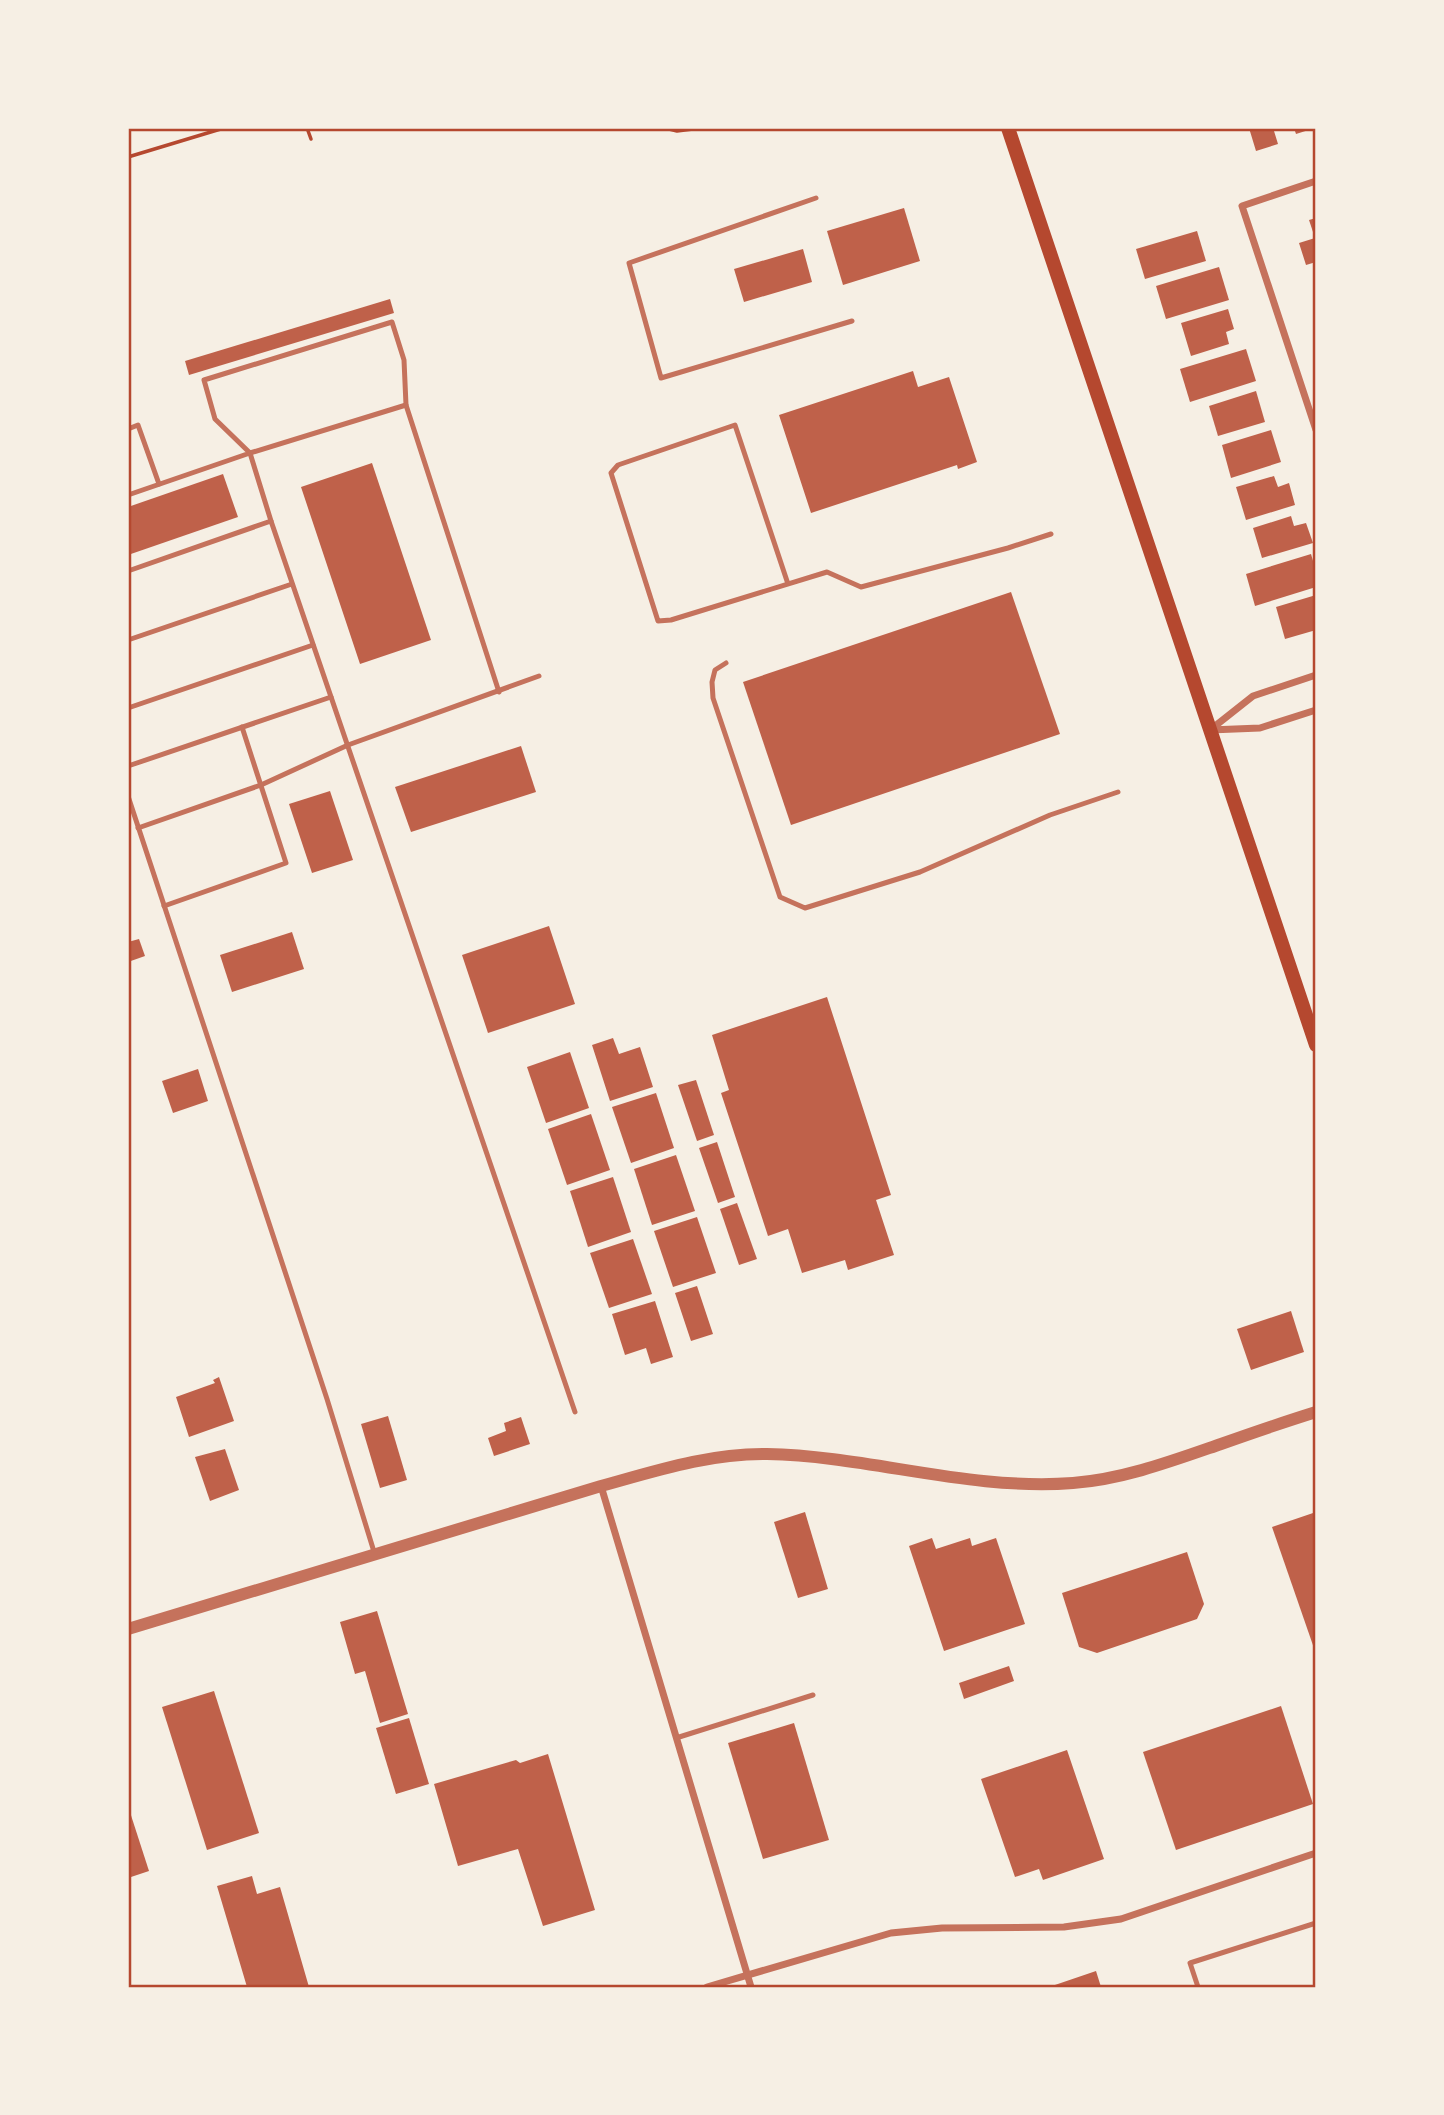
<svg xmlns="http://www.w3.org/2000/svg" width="1444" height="2115" font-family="'Sofia Sans Condensed',sans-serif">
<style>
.building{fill:#bf614a}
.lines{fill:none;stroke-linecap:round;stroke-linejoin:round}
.path{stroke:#b5482f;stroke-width:3.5}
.service{stroke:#c5725c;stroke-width:5}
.minor{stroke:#c5725c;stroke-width:7}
.tertiary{stroke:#c5725c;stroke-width:12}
.secondary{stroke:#b5482f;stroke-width:14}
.neatline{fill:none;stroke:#b5482f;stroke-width:2.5}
</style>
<rect width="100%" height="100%" fill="#f6efe4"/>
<!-- building -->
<g class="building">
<path d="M 1249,128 L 1281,128 L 1274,131 L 1278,144 L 1256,151 Z"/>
<path d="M 1294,128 L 1315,128 L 1296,134 Z"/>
<path d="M 904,208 L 920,261 L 843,285 L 827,231 Z"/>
<path d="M 1316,218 L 1316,262 L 1306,265 L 1299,243 L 1315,238 L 1309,220 Z"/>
<path d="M 1197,231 L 1206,261 L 1145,279 L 1136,249 Z"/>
<path d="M 803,249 L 812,282 L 744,302 L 734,269 Z"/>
<path d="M 1219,267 L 1229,300 L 1166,319 L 1156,286 Z"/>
<path d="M 390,299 L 394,313 L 189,375 L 185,361 Z"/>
<path d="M 1228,309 L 1234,329 L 1226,332 L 1229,344 L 1191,356 L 1181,323 Z"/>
<path d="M 1246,349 L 1256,381 L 1190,402 L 1180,369 Z"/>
<path d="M 913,371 L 918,387 L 949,377 L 977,462 L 958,469 L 957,465 L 811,513 L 779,415 Z"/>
<path d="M 1256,391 L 1265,422 L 1218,436 L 1209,406 Z"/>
<path d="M 1271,430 L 1281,462 L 1231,478 L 1222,445 Z"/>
<path d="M 372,463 L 431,640 L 360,664 L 301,487 Z"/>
<path d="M 223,474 L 238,517 L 128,555 L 128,507 Z"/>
<path d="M 1274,476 L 1278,487 L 1289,483 L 1295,505 L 1246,520 L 1236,487 Z"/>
<path d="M 1291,516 L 1294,526 L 1306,523 L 1313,543 L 1262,558 L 1253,528 Z"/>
<path d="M 1311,554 L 1316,571 L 1316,587 L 1255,606 L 1246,574 Z"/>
<path d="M 1011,592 L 1060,734 L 791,825 L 743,682 Z"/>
<path d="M 1316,595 L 1316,630 L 1285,639 L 1276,607 Z"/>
<path d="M 521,746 L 536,792 L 411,832 L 395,787 Z"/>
<path d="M 330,791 L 353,860 L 312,873 L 289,804 Z"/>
<path d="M 549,926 L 575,1004 L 488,1033 L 462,955 Z"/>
<path d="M 292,932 L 304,969 L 232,992 L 220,955 Z"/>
<path d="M 139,939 L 145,956 L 128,962 L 128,942 Z"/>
<path d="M 827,997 L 891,1195 L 876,1200 L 894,1255 L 848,1270 L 845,1260 L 802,1273 L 788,1229 L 768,1236 L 721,1093 L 729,1090 L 712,1035 Z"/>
<path d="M 613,1038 L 619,1054 L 640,1047 L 653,1087 L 610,1101 L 592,1045 Z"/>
<path d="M 570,1052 L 589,1108 L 546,1123 L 527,1067 Z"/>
<path d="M 198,1069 L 208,1101 L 173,1113 L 162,1081 Z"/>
<path d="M 696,1080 L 714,1135 L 697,1141 L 678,1085 Z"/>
<path d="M 656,1093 L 674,1148 L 631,1163 L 612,1107 Z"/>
<path d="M 591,1114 L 610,1170 L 567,1185 L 548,1129 Z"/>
<path d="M 717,1142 L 735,1197 L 718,1203 L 699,1148 Z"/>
<path d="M 676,1155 L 695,1211 L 652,1225 L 634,1169 Z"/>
<path d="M 613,1177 L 631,1232 L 588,1247 L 570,1191 Z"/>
<path d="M 737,1203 L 757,1259 L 739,1265 L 720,1209 Z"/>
<path d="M 697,1217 L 716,1273 L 673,1287 L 654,1231 Z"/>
<path d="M 633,1239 L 652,1294 L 609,1308 L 590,1253 Z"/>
<path d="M 697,1286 L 713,1334 L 691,1341 L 675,1293 Z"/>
<path d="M 655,1301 L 673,1357 L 651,1364 L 646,1348 L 625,1355 L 612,1314 Z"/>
<path d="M 1291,1311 L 1304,1352 L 1251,1370 L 1237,1329 Z"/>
<path d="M 219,1377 L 234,1421 L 189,1437 L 176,1397 L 215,1383 L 213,1380 Z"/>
<path d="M 388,1416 L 407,1480 L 380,1488 L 361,1424 Z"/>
<path d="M 521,1417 L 530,1444 L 494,1456 L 488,1438 L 506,1431 L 504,1423 Z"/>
<path d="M 225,1449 L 239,1490 L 210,1501 L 195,1457 Z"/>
<path d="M 805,1512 L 828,1589 L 798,1598 L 774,1522 Z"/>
<path d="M 1316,1512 L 1316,1654 L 1272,1527 Z"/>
<path d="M 932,1538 L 936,1549 L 970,1538 L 972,1546 L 996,1538 L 1025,1624 L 944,1651 L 909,1546 Z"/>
<path d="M 1187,1552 L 1204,1604 L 1197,1619 L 1097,1653 L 1079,1647 L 1062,1593 Z"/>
<path d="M 377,1611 L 408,1714 L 380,1723 L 365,1671 L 355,1674 L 340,1622 Z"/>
<path d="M 1009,1666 L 1014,1681 L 964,1699 L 959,1683 Z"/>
<path d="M 214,1691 L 259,1833 L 207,1850 L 162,1707 Z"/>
<path d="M 1281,1706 L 1313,1804 L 1176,1850 L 1143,1752 Z"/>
<path d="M 409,1718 L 429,1784 L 396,1794 L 376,1728 Z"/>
<path d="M 794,1723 L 829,1840 L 763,1859 L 728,1743 Z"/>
<path d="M 1067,1750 L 1104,1859 L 1043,1880 L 1039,1869 L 1015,1877 L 981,1779 Z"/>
<path d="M 548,1754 L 595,1910 L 543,1926 L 518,1849 L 458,1866 L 434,1784 L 516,1760 L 520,1763 Z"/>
<path d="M 128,1806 L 149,1871 L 128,1878 Z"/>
<path d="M 252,1876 L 257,1894 L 280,1887 L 309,1987 L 247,1987 L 217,1886 Z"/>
<path d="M 1096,1971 L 1101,1987 L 1049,1987 Z"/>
</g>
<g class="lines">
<!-- path -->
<g class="path">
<path d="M 307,128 L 311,139"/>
<path d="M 665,128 L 677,131 L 701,128"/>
<path d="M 128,157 L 224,128"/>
</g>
<!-- service -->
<g class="service">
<path d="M 816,198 L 629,263 L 661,378 L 852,321"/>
<path d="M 128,429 L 138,425 L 159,484"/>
<path d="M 128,495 L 250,453 L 215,419 L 204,380 L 392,322 L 404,360 L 406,405"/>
<path d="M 271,521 L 250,453 L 406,405 L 499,692"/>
<path d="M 128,571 L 271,521 L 575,1412"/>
<path d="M 788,584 L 735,425 L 618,465 L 611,473 L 658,621 L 671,620 L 827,572 L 861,587 L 1008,548 L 1051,534"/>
<path d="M 128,640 L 292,584"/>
<path d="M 726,663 L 715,670 L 712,682 L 713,698 L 780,897 L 805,908 L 920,872 L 1050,815 L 1118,792"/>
<path d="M 128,708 L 313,645"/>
<path d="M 128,766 L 331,697"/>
<path d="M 128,796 L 327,1399 L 375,1555"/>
<path d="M 138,828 L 261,785 L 348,745 L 539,676"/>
<path d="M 164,906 L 286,863 L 242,727"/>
<path d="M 676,1738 L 813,1695"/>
<path d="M 1198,1987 L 1190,1963 L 1316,1923"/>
</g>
<!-- minor -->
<g class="minor">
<path d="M 1316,181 L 1242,206 L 1316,430"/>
<path d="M 1210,730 L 1253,696 L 1316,675"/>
<path d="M 1210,730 L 1260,728 L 1316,710"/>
<path d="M 601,1486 L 751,1987"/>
<path d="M 707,1987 L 891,1933 L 942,1928 L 1064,1927 L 1121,1919 L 1316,1853"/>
</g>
<!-- tertiary -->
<path class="tertiary" d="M 128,1629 L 601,1486 C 655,1471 710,1453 767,1454 C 870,1456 969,1491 1073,1483 C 1124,1479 1172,1461 1221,1444 C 1252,1433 1284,1422 1316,1412"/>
<!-- secondary -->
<path class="secondary" d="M 1008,128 L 1316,1045"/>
</g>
<!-- border -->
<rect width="1444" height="2115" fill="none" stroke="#f6efe4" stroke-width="259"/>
<rect x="130" y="130" width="1184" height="1856" class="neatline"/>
</svg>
